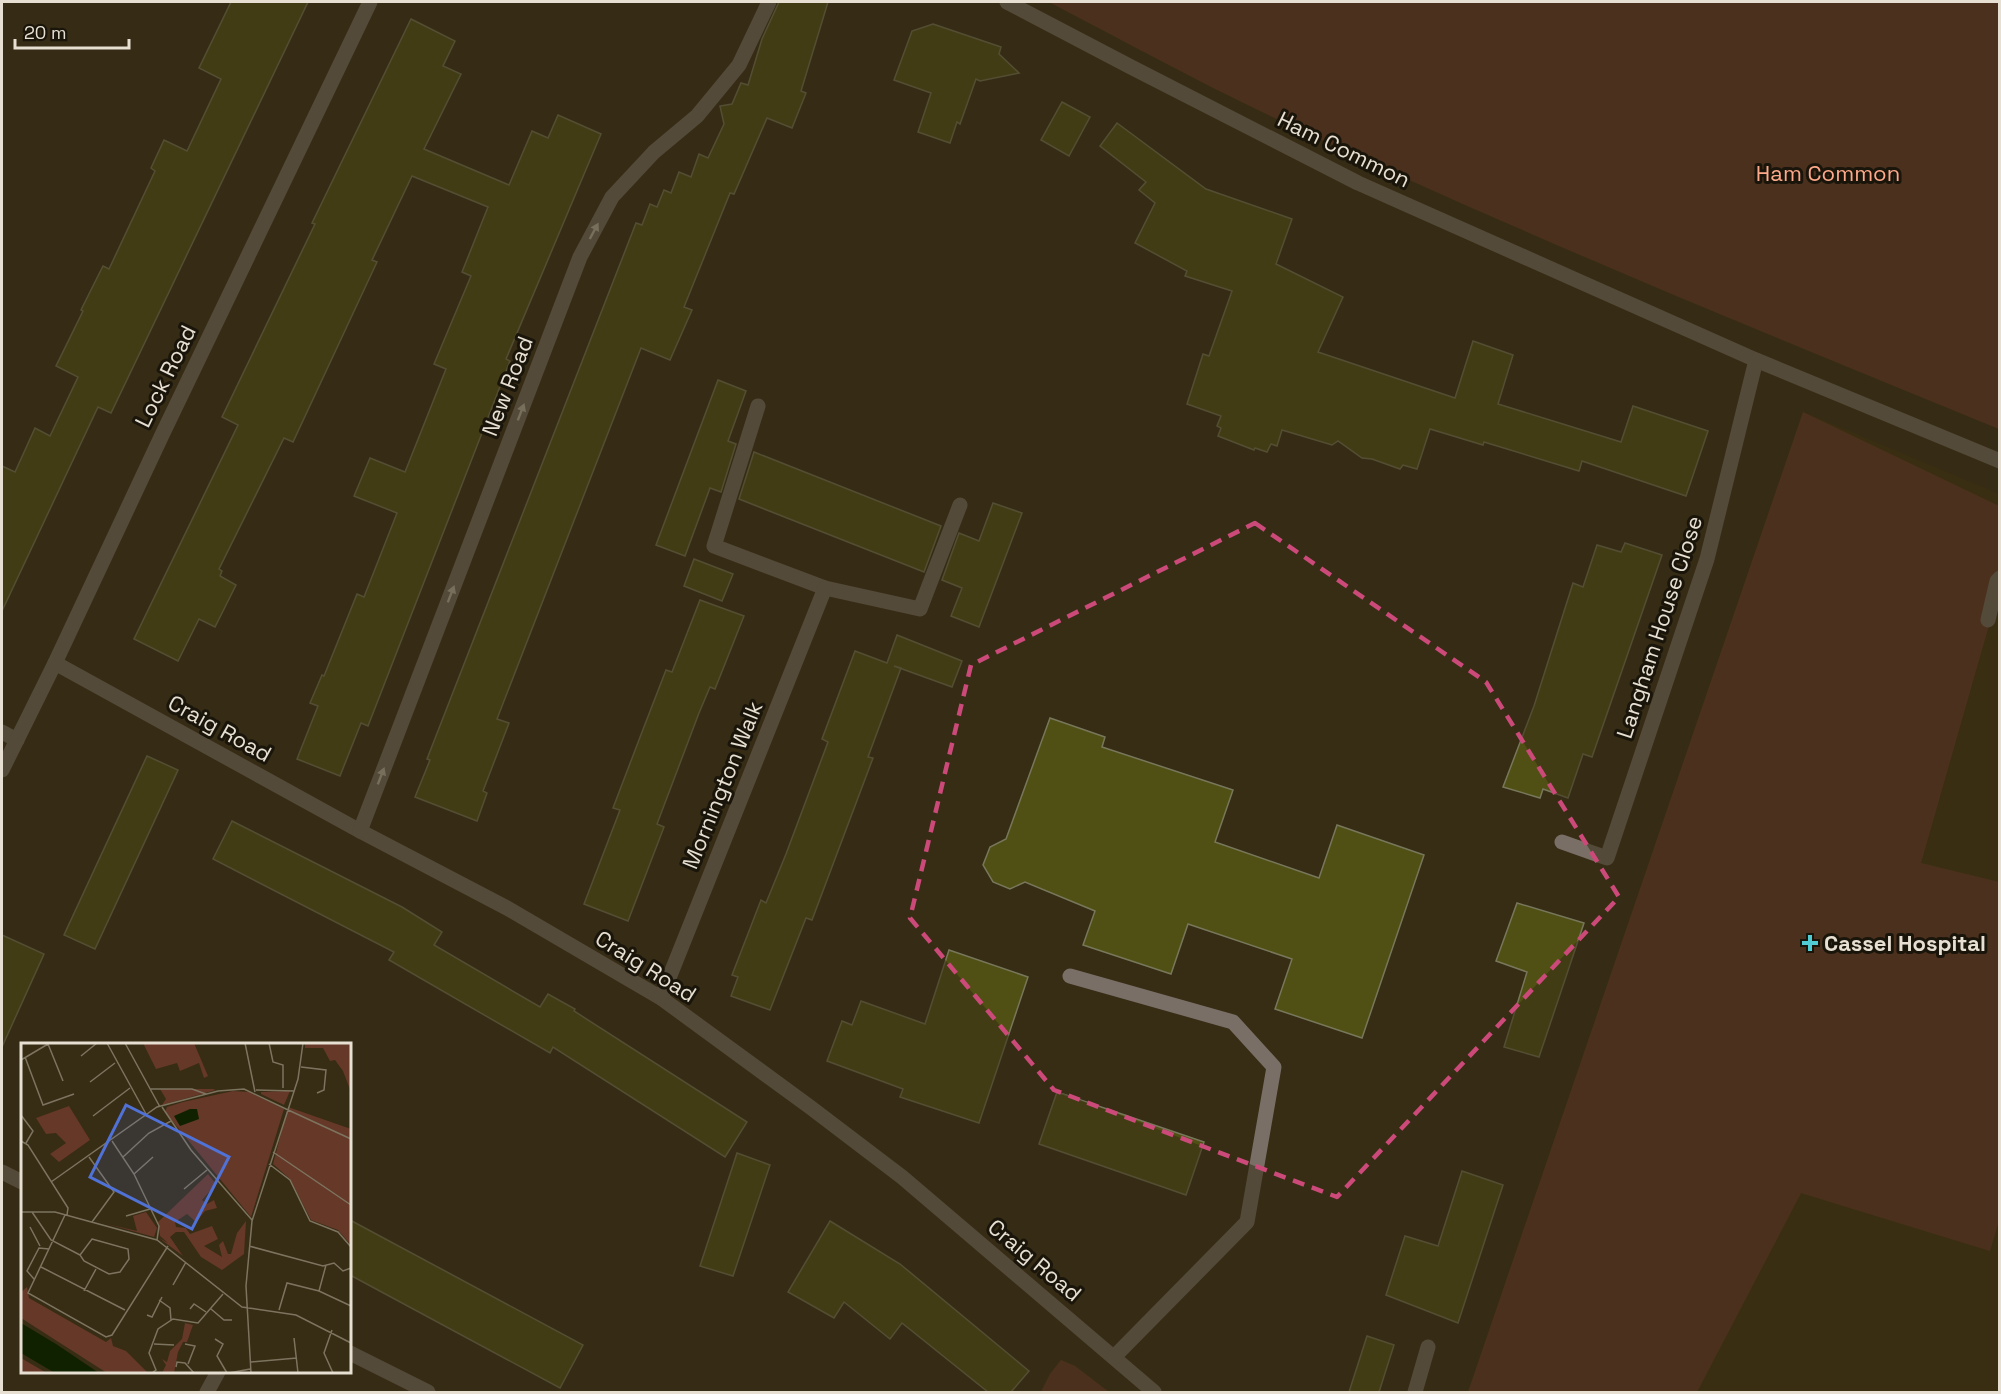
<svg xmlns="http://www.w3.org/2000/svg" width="2001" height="1394" font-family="'Space Grotesk',sans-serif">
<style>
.built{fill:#3f3111}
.green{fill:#653828}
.building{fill:#515014;stroke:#77775c;stroke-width:1.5}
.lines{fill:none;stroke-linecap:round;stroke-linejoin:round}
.minor{stroke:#796f66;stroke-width:15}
.oneway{fill:#c6beb2}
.marked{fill:none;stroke:#cb4a79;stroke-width:4.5;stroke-dasharray:12 8;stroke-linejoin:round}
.poi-dot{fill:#51ccd2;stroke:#1a150b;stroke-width:2}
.labels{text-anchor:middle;stroke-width:6;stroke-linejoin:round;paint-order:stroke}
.street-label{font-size:22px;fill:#e7e0d2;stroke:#1a150b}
.park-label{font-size:22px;fill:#fea98a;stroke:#1a150b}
.poi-label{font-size:22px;font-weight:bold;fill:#e7e0d2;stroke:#1a150b;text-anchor:start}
.inset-road{fill:none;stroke:#7d7460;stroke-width:1.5}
.view{fill:#5072d6;fill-opacity:0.15;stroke:#5072d6;stroke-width:3}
.inset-edge{fill:none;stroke:#e7e0d2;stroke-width:3}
</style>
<rect width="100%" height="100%" fill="#372c14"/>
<!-- built -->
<path class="built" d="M 1803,412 L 1999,494 L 1999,1392 L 1468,1392 Z"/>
<!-- green -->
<g class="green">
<path d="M 1049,2 L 1999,2 L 1999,429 C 1757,330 1514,231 1277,119 C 1200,83 1124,41 1049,2 Z"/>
<path d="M 1803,412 L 1999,506 L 1999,590 L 1921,863 L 1999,882 L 2000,1217 L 1990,1251 L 1801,1193 L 1697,1392 L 1468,1392 Z"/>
<path d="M 1061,1360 L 1075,1366 L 1109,1392 L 1041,1392 L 1050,1374 Z"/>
</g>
<!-- building -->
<g class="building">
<path d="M 231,2 L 308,2 L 111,413 L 98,407 L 2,611 L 2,466 L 15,472 L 35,428 L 50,436 L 78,377 L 56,366 L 83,311 L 81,310 L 103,266 L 109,269 L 155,171 L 151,168 L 164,140 L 187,151 L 221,79 L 199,68 Z"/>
<path d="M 779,2 L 828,2 L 801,91 L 806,93 L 792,128 L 767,118 L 734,194 L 730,193 L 684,307 L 692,310 L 670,360 L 641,348 L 497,719 L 509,723 L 483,791 L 487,793 L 477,821 L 415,797 L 430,760 L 427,759 L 636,223 L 642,225 L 650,204 L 657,207 L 664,190 L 671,193 L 679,172 L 691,177 L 699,154 L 708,158 L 724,124 L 720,106 L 732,104 L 741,83 L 748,85 L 762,39 Z"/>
<path d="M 411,19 L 455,41 L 443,66 L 461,74 L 424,149 L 509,185 L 532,131 L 548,138 L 558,115 L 601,134 L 506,359 L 510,361 L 368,726 L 361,723 L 340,776 L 297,759 L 318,706 L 310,703 L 322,675 L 324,676 L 357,594 L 364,597 L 397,513 L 354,496 L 370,458 L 405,472 L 446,369 L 434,364 L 471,276 L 462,272 L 488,207 L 412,176 L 372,260 L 377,262 L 293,442 L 284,438 L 219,569 L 222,571 L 220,576 L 236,585 L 215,627 L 199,619 L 178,661 L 134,639 L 238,425 L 222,417 L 315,224 L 312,223 Z"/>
<path d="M 933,24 L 1001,47 L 999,54 L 1019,73 L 980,81 L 976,79 L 960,124 L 957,122 L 950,143 L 918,132 L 931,93 L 894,80 L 912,31 Z"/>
<path d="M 1062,102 L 1090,117 L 1069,156 L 1041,140 Z"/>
<path d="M 1117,123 L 1206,189 L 1292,219 L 1276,264 L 1343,297 L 1318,352 L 1455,398 L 1473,341 L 1513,355 L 1498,404 L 1621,442 L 1633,406 L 1708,431 L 1686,496 L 1582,461 L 1579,471 L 1484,442 L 1483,445 L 1430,429 L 1417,469 L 1403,465 L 1400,469 L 1372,459 L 1362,458 L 1338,441 L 1332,445 L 1282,430 L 1277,446 L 1271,444 L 1267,452 L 1255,448 L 1254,450 L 1218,436 L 1221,428 L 1217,426 L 1221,416 L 1187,404 L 1203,354 L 1209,356 L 1232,291 L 1185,276 L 1187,271 L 1135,243 L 1155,203 L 1139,190 L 1146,182 L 1100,146 Z"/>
<path d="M 718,380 L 746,391 L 728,441 L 736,444 L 721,492 L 710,488 L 685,556 L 656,545 Z"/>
<path d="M 754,452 L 941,526 L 924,572 L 739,499 Z"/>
<path d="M 993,503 L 1022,513 L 979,627 L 951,616 L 962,588 L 942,580 L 959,533 L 979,541 Z"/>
<path d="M 1625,543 L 1662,555 L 1592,757 L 1583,754 L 1568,798 L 1543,789 L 1540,798 L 1503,787 L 1534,706 L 1573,583 L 1583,587 L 1597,545 L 1621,552 Z"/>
<path d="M 694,559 L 733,574 L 722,601 L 684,586 Z"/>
<path d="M 700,600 L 744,616 L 715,689 L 710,687 L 699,713 L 657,824 L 664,827 L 628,921 L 584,904 L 620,810 L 613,808 L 642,732 L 666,670 L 672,672 Z"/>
<path d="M 897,635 L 962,661 L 952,687 L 894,666 L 901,668 L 868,757 L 873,758 L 812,920 L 806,918 L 770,1010 L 731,996 L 738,977 L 732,975 L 761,900 L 766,903 L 786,854 L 828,742 L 822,739 L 855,651 L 887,663 Z"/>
<path d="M 1050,718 L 1105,737 L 1102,747 L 1233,790 L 1215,842 L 1319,878 L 1337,825 L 1424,855 L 1362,1038 L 1275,1009 L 1292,959 L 1188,924 L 1171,974 L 1083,945 L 1095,911 L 1025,882 L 1010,889 L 993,882 L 983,865 L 990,847 L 1006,839 Z"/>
<path d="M 147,756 L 178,770 L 95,949 L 64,935 Z"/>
<path d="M 232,821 L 402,907 L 442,932 L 434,945 L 540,1007 L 548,994 L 575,1009 L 574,1011 L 747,1122 L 725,1157 L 553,1047 L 550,1053 L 389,960 L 394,952 L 213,859 Z"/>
<path d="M 1517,903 L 1584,923 L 1539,1057 L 1504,1047 L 1527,972 L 1496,961 Z"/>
<path d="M 2,935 L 44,954 L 2,1047 Z"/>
<path d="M 949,950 L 1028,977 L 979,1123 L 900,1097 L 903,1089 L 827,1061 L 842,1021 L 852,1025 L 861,1001 L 925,1024 Z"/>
<path d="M 1057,1092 L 1204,1142 L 1186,1195 L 1039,1144 Z"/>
<path d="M 737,1153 L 770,1165 L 733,1276 L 700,1266 Z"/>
<path d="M 1462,1171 L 1503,1185 L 1458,1323 L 1386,1295 L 1405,1236 L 1438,1246 Z"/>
<path d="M 350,1220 L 583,1345 L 560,1388 L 350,1275 Z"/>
<path d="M 830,1221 L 900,1264 L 1029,1371 L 1011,1392 L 988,1392 L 902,1323 L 890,1339 L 844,1302 L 834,1318 L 788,1292 Z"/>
<path d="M 1367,1336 L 1394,1345 L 1379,1392 L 1349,1392 Z"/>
</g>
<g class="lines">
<!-- minor -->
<g class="minor">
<path d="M 1007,2 L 1131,67 L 1358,183 L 1756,360 L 2000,461"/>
<path d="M 758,406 L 714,546 L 825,588 L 920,609 L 960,505"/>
<path d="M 1988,620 L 1997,581 L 2000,578"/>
<path d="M 55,663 L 360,831 L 507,908 L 661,998 L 810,1107 L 902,1177 L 1154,1392"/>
<path d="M 2,732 L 17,740"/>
<path d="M 2,770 L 55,663 L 162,435 L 370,2"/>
<path d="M 360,831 L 580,257 L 612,197 L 654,152 L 697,116 L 739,65 L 769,2"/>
<path d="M 1562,842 L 1607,858 L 1707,559 L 1756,360"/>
<path d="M 1070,976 L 1233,1022 L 1274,1067 L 1247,1222 L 1114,1357"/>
<path d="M 661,998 L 825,588"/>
<path d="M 2,1172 L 22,1182"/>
<path d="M 350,1353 L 428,1392"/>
<path d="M 207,1392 L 218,1372"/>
<path d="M 1415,1392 L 1428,1347"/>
</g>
</g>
<!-- one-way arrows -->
<defs><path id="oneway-solid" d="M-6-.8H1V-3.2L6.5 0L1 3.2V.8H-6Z" transform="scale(1.5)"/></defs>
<g class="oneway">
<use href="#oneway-solid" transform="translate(594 231) rotate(-62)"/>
<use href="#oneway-solid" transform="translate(521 412) rotate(-69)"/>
<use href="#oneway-solid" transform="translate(451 594) rotate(-69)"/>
<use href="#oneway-solid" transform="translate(381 776) rotate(-69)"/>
</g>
<!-- marked area -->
<path d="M0 0H2001V1394H0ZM 1255,523 L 1486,682 L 1619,897 L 1337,1197 L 1054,1090 L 910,918 L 971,665 Z" fill="#372c14" fill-opacity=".55" fill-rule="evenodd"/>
<path class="marked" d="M 1255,523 L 1486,682 L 1619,897 L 1337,1197 L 1054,1090 L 910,918 L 971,665 Z"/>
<!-- markers -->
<path class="poi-dot" d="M1807 934h6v6h6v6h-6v6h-6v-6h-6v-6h6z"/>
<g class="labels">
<!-- street labels -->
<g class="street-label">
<text transform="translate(1344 149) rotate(26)" y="8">Ham Common</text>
<text transform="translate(165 376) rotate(-64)" y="8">Lock Road</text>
<text transform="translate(507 386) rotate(-69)" y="8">New Road</text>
<text transform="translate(1659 627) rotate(-72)" y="8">Langham House Close</text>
<text transform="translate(220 728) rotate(29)" y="8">Craig Road</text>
<text transform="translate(722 785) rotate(-68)" y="8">Mornington Walk</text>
<text transform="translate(646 966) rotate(32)" y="8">Craig Road</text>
<text transform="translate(1035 1260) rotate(40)" y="8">Craig Road</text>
</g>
<!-- park labels -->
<g class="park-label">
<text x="1828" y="181">Ham Common</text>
</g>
<!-- poi labels -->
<g class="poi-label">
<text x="1824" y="951">Cassel Hospital</text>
</g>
</g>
<!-- overview -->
<g transform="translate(21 1043)">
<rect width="330" height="330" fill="#372c14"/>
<path d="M 122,0 L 173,0 L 187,33 L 183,35 L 178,20 L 159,28 L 156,20 L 135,26 ZM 284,0 L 330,0 L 330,49 L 322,28 L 314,17 L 309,18 L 302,5 L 284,5 ZM 139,46 L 192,46 L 195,47 L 141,62 L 145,56 ZM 212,48 L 229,49 L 263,66 L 230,174 L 144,69 L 146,64 L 162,59 ZM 269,48 L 263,62 L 240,51 L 240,49 ZM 48,63 L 69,97 L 38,119 L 29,111 L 45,100 L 35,90 L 25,91 L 15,75 ZM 267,64 L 330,86 L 330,202 L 317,187 L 290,177 L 269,136 L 252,121 ZM 187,131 L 195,141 L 181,157 L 186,161 L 193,157 L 196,165 L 184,168 L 175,179 L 166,171 L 154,179 L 155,184 L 165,185 L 169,191 L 191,183 L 197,196 L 183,203 L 201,214 L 198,202 L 202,198 L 207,211 L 210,211 L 216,190 L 225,178 L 223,211 L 201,227 L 180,214 L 163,189 L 155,189 L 149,194 L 162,213 L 138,195 L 147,200 L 139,193 L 137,179 ZM 125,169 L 136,185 L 133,194 L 86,181 L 116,188 L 112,173 ZM 6,244 L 8,255 L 85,299 L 90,295 L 92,303 L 105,308 L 127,330 L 86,330 L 0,275 L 0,249 ZM 164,280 L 172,282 L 166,299 L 162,299 L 157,309 L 153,330 L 141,330 L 145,322 L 141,316 L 146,319 L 149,308 L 161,296 ZM 0,315 L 24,329 L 28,330 L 0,330 Z" fill="#653828"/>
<path d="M 169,66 L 176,66 L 178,76 L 159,83 L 153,73 ZM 0,280 L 35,301 L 78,330 L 34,330 L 0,310 Z" fill="#102100"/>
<path class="inset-road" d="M 86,0 L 125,71M 104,0 L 139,64M 224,0 L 234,49M 248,0 L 252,19 L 262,22 L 262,45M 27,1 L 42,38M 60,13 L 76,0M 4,14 L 22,62 L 53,51M 0,17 L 27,1M 280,24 L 305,27 L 303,47 L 296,50M 69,39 L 94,20M 129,46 L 171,46 L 185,51M 235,47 L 273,48M 141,64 L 170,107 L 231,177M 265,66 L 330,96M 0,72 L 12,88 L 5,100M 72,73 L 109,45M 0,98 L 7,102 L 47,165 L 46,172M 91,98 L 113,131 L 138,183 L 136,197M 252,109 L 330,162M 68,114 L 93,149 L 71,179M 102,114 L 128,90 L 150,78M 248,121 L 269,137 L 289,178 L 317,189 L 330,204M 113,131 L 132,114M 30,139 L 136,64 L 197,48 L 223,46 L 265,66M 163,146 L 186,127M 0,169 L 34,169 L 136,197 L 221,264 L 275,272 L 330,300M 11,169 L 30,197 L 59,212M 44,172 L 7,250 L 85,294 L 91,292 L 147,203M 105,173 L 129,166M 9,184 L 19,203M 71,196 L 107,206 L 108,216 L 99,229 L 88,231 L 63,218 L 59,212 ZM 228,203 L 302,223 L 313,220 L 322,228 L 330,225M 20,224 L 104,267M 13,236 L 6,228 L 18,205 L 28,206M 152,242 L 165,219M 63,248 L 75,226M 298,248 L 305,222M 138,257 L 149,265 L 150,277M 169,266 L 173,261 L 185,269M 190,266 L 203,277 L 211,277M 258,267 L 266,240 L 298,248 L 330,263M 126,272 L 131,274 L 141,254M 311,287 L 303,310 L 312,330M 273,295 L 277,330M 194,296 L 202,301 L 196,313 L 206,330M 133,301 L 153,302M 164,301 L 174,303 L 167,321M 230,319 L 276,315M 155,324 L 156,319 L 164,320 L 173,330M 132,329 L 135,327 L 128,310 L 137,286 L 152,276 L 177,280 L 202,251M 208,330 L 229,326M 230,330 L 225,243 L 231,178 L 277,36 L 282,0"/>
<path class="view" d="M 105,62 L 208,114 L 171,186 L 69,134 Z"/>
<rect width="330" height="330" class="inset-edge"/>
</g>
<!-- border -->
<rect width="2001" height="1394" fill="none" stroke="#e7e0d2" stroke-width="6"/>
<!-- scale -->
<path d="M15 39v9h114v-9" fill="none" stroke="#e7e0d2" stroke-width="3"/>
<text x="24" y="39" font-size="18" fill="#e7e0d2" stroke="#1a150b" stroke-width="4.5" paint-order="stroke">20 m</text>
</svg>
